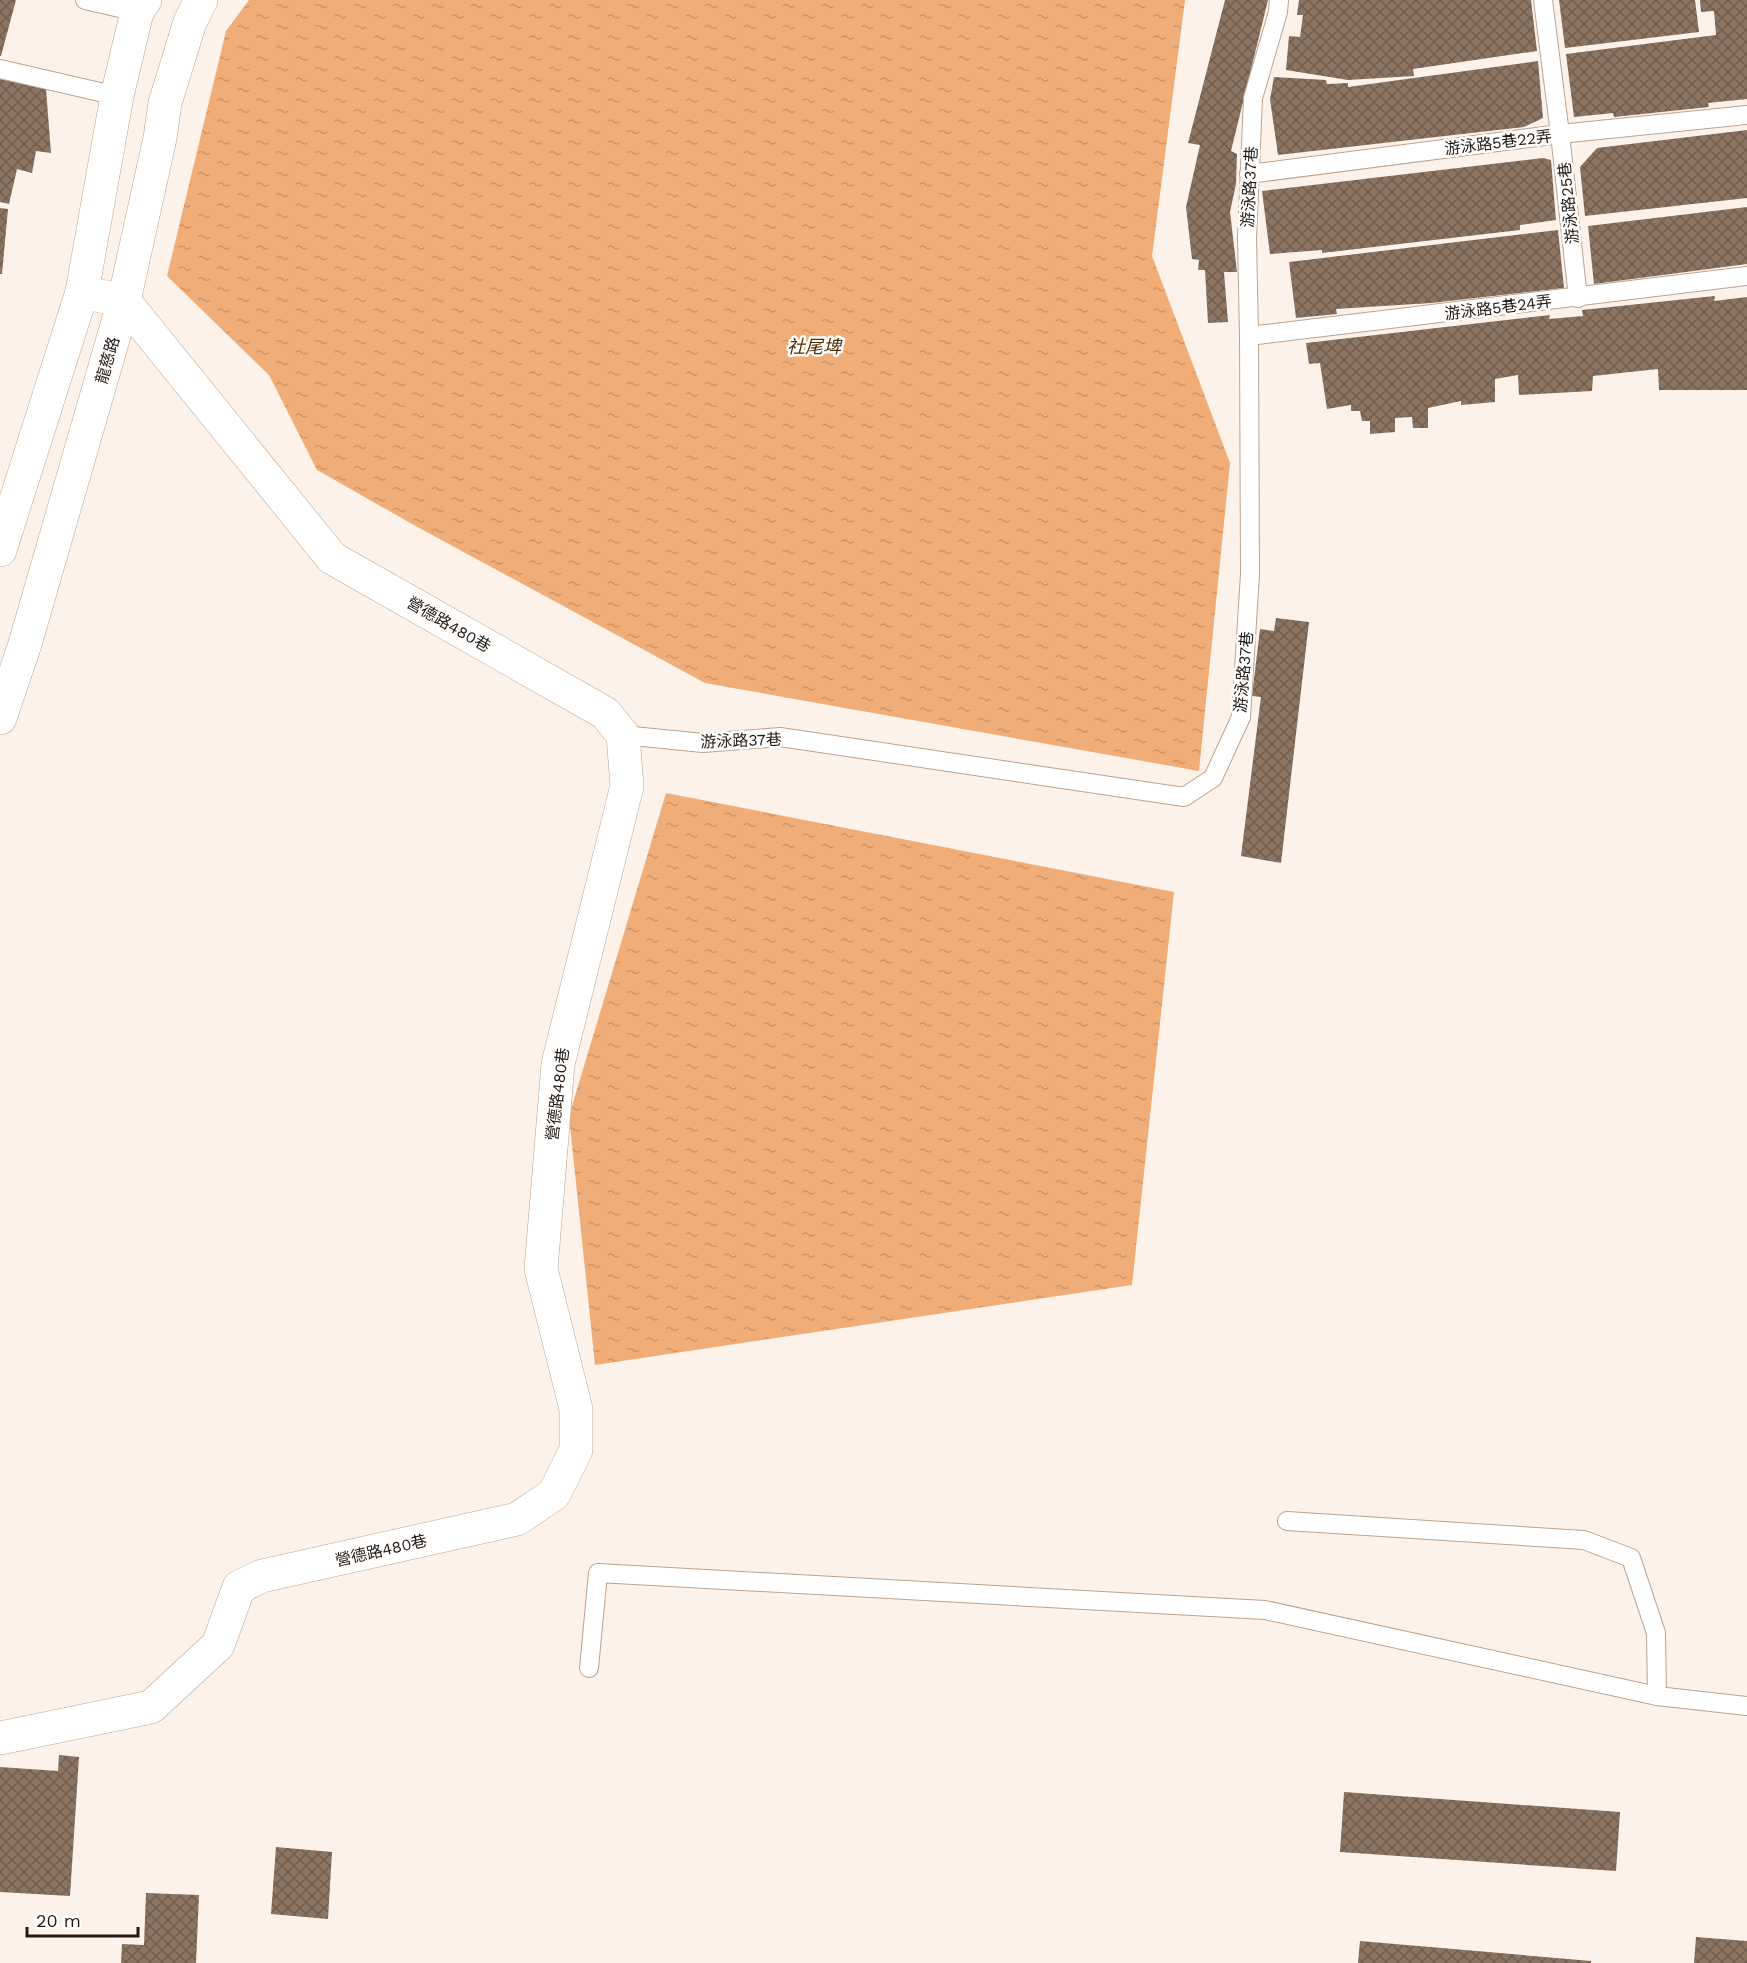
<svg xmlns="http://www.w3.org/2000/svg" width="1747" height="1963" font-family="'Work Sans','Noto Sans TC',sans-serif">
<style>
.water{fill:url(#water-ripples)}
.building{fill:url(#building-cross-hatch)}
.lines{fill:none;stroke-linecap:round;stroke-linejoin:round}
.lane-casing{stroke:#bca390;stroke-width:20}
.street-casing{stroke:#bca390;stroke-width:34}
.secondary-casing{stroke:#bca390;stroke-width:34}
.lane{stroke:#fff;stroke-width:18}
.street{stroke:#fff;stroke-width:33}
.secondary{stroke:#fff;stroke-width:33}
.labels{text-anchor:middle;stroke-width:5;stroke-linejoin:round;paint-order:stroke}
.street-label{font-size:16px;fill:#241a13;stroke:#fff}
.water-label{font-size:18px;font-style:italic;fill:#552b00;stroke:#fff}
</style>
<defs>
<pattern id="water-ripples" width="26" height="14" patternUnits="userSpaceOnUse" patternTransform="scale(1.5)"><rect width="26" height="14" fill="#f1ad77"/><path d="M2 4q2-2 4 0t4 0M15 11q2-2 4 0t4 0" fill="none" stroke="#ce9466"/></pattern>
<pattern id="building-cross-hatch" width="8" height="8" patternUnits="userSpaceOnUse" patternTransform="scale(1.5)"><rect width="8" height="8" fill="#8b7462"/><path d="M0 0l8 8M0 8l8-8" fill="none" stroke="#715e50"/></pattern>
</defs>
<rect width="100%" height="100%" fill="#fdf2ea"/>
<!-- water -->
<g class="water">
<path d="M 249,0 L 1185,0 L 1152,256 L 1230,463 L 1199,771 L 705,683 L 412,524 L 317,470 L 269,375 L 167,276 L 226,31 Z"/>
<path d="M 666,793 L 1174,892 L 1132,1285 L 595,1365 L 569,1116 Z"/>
</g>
<!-- building -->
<g class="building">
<path d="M 0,0 L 16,0 L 1,56 L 0,56 Z"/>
<path d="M 1225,0 L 1268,0 L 1231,151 L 1237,154 L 1236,184 L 1230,212 L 1237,272 L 1224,272 L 1228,322 L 1208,323 L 1205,270 L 1198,270 L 1199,260 L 1192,259 L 1186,207 L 1200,145 L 1188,143 Z"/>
<path d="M 1299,0 L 1531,0 L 1537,51 L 1413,69 L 1414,76 L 1348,80 L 1286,70 L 1289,36 L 1300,37 L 1303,15 L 1297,15 Z"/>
<path d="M 1559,0 L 1695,0 L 1699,32 L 1565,48 Z"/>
<path d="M 1700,0 L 1747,0 L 1747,99 L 1708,103 L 1709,107 L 1614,117 L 1613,113 L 1574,117 L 1566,54 L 1716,35 L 1714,11 L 1701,12 Z"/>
<path d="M 1538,61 L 1543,118 L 1524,127 L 1278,155 L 1270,99 L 1274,77 L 1326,80 L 1327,84 L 1348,83 L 1348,87 Z"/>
<path d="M 0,79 L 46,89 L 51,153 L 36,151 L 32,173 L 17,169 L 9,204 L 0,202 Z"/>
<path d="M 1747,130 L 1747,198 L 1585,216 L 1580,167 L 1597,148 Z"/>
<path d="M 1543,158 L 1551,160 L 1556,220 L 1520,225 L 1520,230 L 1322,253 L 1322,250 L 1270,254 L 1262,191 Z"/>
<path d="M 1747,207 L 1747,264 L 1594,284 L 1588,226 Z"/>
<path d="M 0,208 L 8,209 L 2,274 L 0,274 Z"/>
<path d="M 1558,230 L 1564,288 L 1431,303 L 1336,309 L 1337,314 L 1296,318 L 1289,262 Z"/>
<path d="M 1715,296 L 1714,301 L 1747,297 L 1747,390 L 1659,390 L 1658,369 L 1593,376 L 1592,391 L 1519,395 L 1518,375 L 1495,379 L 1495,402 L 1461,405 L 1461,401 L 1428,408 L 1428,428 L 1413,428 L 1412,417 L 1395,418 L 1395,432 L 1370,434 L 1370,421 L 1362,421 L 1360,411 L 1351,411 L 1351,405 L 1327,409 L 1320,363 L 1309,364 L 1306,343 L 1550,315 L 1549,319 L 1583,316 L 1582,310 Z"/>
<path d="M 1276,618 L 1309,622 L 1281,863 L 1241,856 L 1261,697 L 1252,696 L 1260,629 L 1274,631 Z"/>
<path d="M 59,1755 L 79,1757 L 70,1896 L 0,1892 L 0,1767 L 58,1771 Z"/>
<path d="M 1344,1792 L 1620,1812 L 1616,1871 L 1340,1852 Z"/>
<path d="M 276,1847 L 332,1852 L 328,1919 L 271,1914 Z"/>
<path d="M 146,1893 L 199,1895 L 196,1963 L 121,1963 L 122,1944 L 144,1945 Z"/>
<path d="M 1696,1937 L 1747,1941 L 1747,1963 L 1694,1963 Z"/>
<path d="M 1360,1941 L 1591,1961 L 1591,1963 L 1358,1963 Z"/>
</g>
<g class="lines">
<!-- lane casing -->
<g class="lane-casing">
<g id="lane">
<path d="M 85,0 L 137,12"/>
<path d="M 1543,0 L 1560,134 L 1578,298"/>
<path d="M 0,69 L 117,96"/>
<path d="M 1249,174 L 1560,134 L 1747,115"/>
<path d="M 1249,336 L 1747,276"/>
<path d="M 623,735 L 703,743 L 780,737 L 1184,797 L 1213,778 L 1241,717 L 1250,574 L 1249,336 L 1247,238 L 1253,98 L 1278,12 L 1279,0"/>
<path d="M 1287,1521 L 1584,1540 L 1631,1558 L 1656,1633 L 1657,1696"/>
<path d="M 589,1668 L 598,1573 L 1265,1610 L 1657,1696 L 1747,1706"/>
</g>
</g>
<!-- street casing -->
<g class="street-casing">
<path id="street" d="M 0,1738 L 151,1707 L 218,1645 L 239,1587 L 262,1576 L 517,1519 L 554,1494 L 576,1450 L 576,1409 L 541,1269 L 558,1064 L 627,786 L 623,735 L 605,713 L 332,558 L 124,301 L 82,292"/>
</g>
<!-- secondary casing -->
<g class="secondary-casing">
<g id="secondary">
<path d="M 0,550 L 82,292 L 117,96 L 137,12 L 145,0"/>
<path d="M 0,718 L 25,644 L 124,301 L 160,138 L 165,103 L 190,22 L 201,0"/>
</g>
</g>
<!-- lane -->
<use href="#lane" class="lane"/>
<!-- street -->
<use href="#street" class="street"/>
<!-- secondary -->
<use href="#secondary" class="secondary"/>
</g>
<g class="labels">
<!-- street labels -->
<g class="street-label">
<text transform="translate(1498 142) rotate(-7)" y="6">游泳路5巷22弄</text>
<text transform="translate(1249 187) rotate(-87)" y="6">游泳路37巷</text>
<text transform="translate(1568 203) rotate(-96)" y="6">游泳路25巷</text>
<text transform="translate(1498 307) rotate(-7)" y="6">游泳路5巷24弄</text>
<text transform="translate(107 360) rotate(-74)" y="6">龍慈路</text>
<text transform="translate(449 624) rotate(30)" y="6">營德路480巷</text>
<text transform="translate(1243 672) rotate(-85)" y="6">游泳路37巷</text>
<text transform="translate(741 740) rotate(-2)" y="6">游泳路37巷</text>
<text transform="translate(557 1094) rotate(-83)" y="6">營德路480巷</text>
<text transform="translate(381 1550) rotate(-13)" y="6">營德路480巷</text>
</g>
<!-- water labels -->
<g class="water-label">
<text x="814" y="353">社尾埤</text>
</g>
</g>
<!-- scale -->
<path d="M27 1927v9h111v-9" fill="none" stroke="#241a13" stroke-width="3"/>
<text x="36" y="1927" font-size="18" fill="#241a13" stroke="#ffffff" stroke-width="4.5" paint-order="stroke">20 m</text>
</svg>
